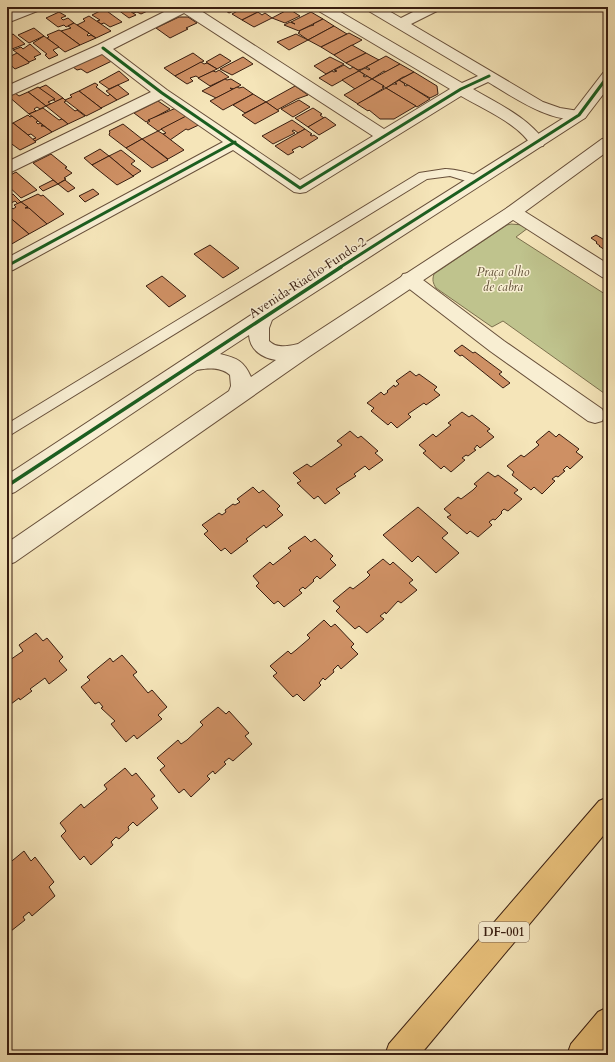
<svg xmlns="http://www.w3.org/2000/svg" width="615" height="1062" font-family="Cardo,serif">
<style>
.green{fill:#bfc38d;stroke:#7c704e}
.building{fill:#ce9064;stroke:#381d10}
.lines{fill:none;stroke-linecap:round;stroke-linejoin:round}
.service-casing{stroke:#674f3a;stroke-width:2}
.minor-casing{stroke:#674f3a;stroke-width:2}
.tertiary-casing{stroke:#674f3a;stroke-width:2}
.trunk-casing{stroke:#381d10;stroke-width:2}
.service{fill:#f8eed2;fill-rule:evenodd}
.minor{fill:#f8eed2;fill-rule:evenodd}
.tertiary{fill:#f8eed2;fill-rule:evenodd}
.trunk{fill:#eac27c;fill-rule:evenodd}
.cycleway-far1-casing{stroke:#f8eed2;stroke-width:5}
.cycleway-casing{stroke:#f8eed2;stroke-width:6}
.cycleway-far1{stroke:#1b5e20;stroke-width:3}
.cycleway{stroke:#1b5e20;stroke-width:3.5}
.labels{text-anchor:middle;stroke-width:3;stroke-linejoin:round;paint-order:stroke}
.shield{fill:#f8eed2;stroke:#725c4a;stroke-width:1}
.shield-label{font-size:12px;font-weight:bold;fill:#381d10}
.park-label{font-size:13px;font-style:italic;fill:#604f36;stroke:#f8eed2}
.street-label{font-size:13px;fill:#381d10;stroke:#f8eed2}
</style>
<rect width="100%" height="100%" fill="#f5e5b9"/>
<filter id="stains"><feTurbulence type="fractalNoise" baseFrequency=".005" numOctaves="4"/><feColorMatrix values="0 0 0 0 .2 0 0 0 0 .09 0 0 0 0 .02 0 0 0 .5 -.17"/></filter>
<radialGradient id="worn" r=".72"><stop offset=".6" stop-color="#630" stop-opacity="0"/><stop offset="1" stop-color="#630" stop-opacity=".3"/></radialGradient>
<!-- green -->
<path class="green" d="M 511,224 L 523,225 L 528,228 L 516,237 L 608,296 L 608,396 L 503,321 L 492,327 L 436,288 C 433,283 432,280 434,274 L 507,225 Z"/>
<!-- building -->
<g class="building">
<path d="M 114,7 L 121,7 L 119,8 L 121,9 L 124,7 L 136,15 L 129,18 Z"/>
<path d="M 136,7 L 156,7 L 141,14 L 137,12 L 133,13 L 129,10 Z"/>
<path d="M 220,7 L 242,7 L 229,13 Z"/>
<path d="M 245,7 L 254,7 L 260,11 L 242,20 L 232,14 Z"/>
<path d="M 104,9 L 122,22 L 110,27 L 104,23 L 101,24 L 97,21 L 100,20 L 92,15 Z"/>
<path d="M 289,9 L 300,16 L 285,23 L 272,18 Z"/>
<path d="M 59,12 L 66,16 L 61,18 L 63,20 L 68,18 L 74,23 L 66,27 L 64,25 L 58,27 L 46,18 Z"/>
<path d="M 258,12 L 262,15 L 265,13 L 272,18 L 254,27 L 242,20 Z"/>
<path d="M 311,12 L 323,19 L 299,31 L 284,25 L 290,22 L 295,24 L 291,22 Z"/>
<path d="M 89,16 L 101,24 L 111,31 L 96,38 L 77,25 L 85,21 L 83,19 Z"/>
<path d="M 179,17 L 188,17 L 197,23 L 186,28 L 188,29 L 170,38 L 156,28 Z"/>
<path d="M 323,19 L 334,26 L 308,40 L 298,33 L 300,32 L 299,31 L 310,26 L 314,25 L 313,24 Z"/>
<path d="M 74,23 L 89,33 L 87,35 L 88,36 L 91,35 L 96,38 L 80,45 L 61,31 L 71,28 L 68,26 Z"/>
<path d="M 334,26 L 347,34 L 321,47 L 308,40 Z"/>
<path d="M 34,28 L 44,36 L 29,43 L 18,35 Z"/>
<path d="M 59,30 L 61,31 L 80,45 L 65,52 L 47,38 L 49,37 L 47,35 Z"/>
<path d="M 349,33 L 362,40 L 334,55 L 321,47 Z"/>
<path d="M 13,34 L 25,44 L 12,49 L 7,45 L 7,37 Z"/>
<path d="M 296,34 L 308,40 L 289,50 L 277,42 Z"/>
<path d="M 44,36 L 59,47 L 53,50 L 58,55 L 49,59 L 45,55 L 47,54 L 33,43 Z"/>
<path d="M 30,44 L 41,54 L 34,57 L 36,59 L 29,62 L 13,50 L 21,47 L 23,49 Z"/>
<path d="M 352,45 L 366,53 L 346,63 L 334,55 Z"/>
<path d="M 17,53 L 29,62 L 29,63 L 15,69 L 7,62 L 7,58 Z"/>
<path d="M 193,53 L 204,61 L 175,76 L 164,68 Z"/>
<path d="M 366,53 L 379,60 L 362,69 L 358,70 L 346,63 Z"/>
<path d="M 99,54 L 109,54 L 116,59 L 87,73 L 81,69 L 77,70 L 73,67 Z"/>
<path d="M 220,54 L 231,61 L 217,69 L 206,62 Z"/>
<path d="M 386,56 L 400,64 L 386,72 L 384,71 L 372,79 L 359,71 L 365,68 L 369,70 L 370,69 L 366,67 Z"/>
<path d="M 243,57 L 253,64 L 232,75 L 220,69 Z"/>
<path d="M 330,57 L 344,64 L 326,74 L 314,66 Z"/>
<path d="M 201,62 L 204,64 L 207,63 L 217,69 L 199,78 L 196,76 L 190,78 L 193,81 L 187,84 L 175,76 Z"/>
<path d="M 400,64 L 414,72 L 404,77 L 403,77 L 386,88 L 372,79 Z"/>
<path d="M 344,65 L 350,69 L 353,67 L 359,71 L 332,86 L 319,78 L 332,71 L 334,72 L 337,71 L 334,70 Z"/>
<path d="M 219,70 L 229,77 L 210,86 L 198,78 L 213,71 L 216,72 Z"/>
<path d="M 119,71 L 129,80 L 109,89 L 99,82 Z"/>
<path d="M 359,71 L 365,75 L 363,76 L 365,77 L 367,76 L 372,79 L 355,89 L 342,80 Z"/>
<path d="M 414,72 L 437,86 L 438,94 L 430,98 L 399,80 Z"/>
<path d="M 225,79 L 227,80 L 231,79 L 241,85 L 234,89 L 230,88 L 232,90 L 216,98 L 202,91 Z"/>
<path d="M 372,79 L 384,86 L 382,87 L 384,88 L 358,104 L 344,95 Z"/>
<path d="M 399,80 L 405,84 L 404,85 L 406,86 L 408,85 L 430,99 L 417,107 L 386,88 L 393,84 L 397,84 L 395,83 Z"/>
<path d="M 95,83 L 98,85 L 96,87 L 108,96 L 110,94 L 117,100 L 101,108 L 79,91 Z"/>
<path d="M 46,85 L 63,98 L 56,102 L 39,88 Z"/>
<path d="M 118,85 L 129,94 L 117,100 L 106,91 Z"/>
<path d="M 295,86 L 308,95 L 297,99 L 277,110 L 266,102 Z"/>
<path d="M 38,87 L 55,99 L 48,102 L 51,104 L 46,106 L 28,92 Z"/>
<path d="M 237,87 L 239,88 L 243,87 L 253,94 L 223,110 L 210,101 Z"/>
<path d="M 386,88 L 416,106 L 394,119 L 380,119 L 369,110 L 368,111 L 357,104 Z"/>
<path d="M 79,91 L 101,108 L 102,108 L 86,116 L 65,100 L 72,97 L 70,95 Z"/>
<path d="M 28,92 L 46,106 L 40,109 L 37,107 L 34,109 L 36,111 L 29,114 L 8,96 L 15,93 L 19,96 Z"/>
<path d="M 253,94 L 266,102 L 245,113 L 233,105 Z"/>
<path d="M 63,98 L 66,101 L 64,102 L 75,111 L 77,110 L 85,116 L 68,124 L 46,106 Z"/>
<path d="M 299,100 L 310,107 L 293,117 L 281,109 Z"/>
<path d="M 158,101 L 170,109 L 146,122 L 134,113 Z"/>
<path d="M 266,102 L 279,111 L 255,124 L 242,115 Z"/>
<path d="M 43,108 L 59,120 L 62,119 L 68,124 L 52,132 L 29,114 Z"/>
<path d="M 176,108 L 191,114 L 158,131 L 147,123 L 150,121 L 148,120 Z"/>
<path d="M 313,108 L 322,114 L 320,115 L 324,118 L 308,127 L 295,118 Z"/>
<path d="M 190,114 L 203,123 L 188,130 L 186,129 L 170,140 L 163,134 L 166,133 L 161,129 Z"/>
<path d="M 28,115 L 30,117 L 32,116 L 38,121 L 36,122 L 38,124 L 40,123 L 43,125 L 41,126 L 44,126 L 52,132 L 35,141 L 33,139 L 36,138 L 31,134 L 28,135 L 13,123 Z"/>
<path d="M 325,117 L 336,125 L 319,135 L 308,127 Z"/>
<path d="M 292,120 L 305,129 L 298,133 L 294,130 L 292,131 L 295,133 L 273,144 L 262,136 Z"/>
<path d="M 13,123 L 28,135 L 36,142 L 20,150 L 9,142 L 7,140 L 7,125 Z"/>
<path d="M 123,124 L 142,139 L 126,148 L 109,135 L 110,132 L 109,131 Z"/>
<path d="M 305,129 L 312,134 L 310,135 L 312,136 L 314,135 L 318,138 L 302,148 L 300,146 L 292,150 L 294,152 L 288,155 L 275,146 Z"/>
<path d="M 158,131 L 163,134 L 184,150 L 168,159 L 142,139 Z"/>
<path d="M 142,139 L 166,158 L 168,160 L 152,168 L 126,148 Z"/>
<path d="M 100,149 L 109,156 L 92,165 L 84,158 Z"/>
<path d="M 121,150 L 135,161 L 131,164 L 141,171 L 133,176 L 109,156 Z"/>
<path d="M 51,154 L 67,167 L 65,168 L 72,173 L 64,178 L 66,179 L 58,184 L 33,163 Z"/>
<path d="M 109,156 L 133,176 L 134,176 L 117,185 L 92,165 Z"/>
<path d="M 16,172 L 37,190 L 21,198 L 7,185 L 7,177 Z"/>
<path d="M 53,180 L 58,184 L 43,191 L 39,187 Z"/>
<path d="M 65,180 L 75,188 L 68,192 L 58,184 Z"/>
<path d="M 7,189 L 11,193 L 9,194 L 11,195 L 13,194 L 21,202 L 18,204 L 15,201 L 7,205 Z"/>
<path d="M 93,189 L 99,194 L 85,202 L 79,196 Z"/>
<path d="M 38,194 L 41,196 L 43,195 L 64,214 L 47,224 L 21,202 Z"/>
<path d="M 21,202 L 28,207 L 25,208 L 29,208 L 47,224 L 29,234 L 7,215 L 7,209 L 11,207 L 13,209 L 16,207 L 14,205 Z"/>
<path d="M 7,215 L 29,234 L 10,245 L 7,242 Z"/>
<path d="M 596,235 L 608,242 L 608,252 L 599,246 L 600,246 L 596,243 L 597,242 L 591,238 Z"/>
<path d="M 210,245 L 239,268 L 223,278 L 194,254 Z"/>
<path d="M 162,276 L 186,296 L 169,307 L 146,286 Z"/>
<path d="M 462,345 L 473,353 L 475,352 L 502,372 L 499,374 L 510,383 L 503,388 L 462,355 L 460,356 L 454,351 Z"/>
<path d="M 410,371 L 416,376 L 419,374 L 437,387 L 434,390 L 440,395 L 426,405 L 424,403 L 408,414 L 411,417 L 397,428 L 391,422 L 388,425 L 371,411 L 374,408 L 367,403 L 381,392 L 384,395 L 388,392 L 387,391 L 394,385 L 395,387 L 399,384 L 396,381 Z"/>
<path d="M 462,412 L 469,417 L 472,415 L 490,429 L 487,431 L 494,437 L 480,448 L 477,445 L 474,449 L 476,450 L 468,456 L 466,455 L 462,458 L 465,460 L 451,472 L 444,466 L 441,469 L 423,453 L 426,451 L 419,445 L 433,434 L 436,437 L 451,425 L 448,423 Z"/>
<path d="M 350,431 L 358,438 L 361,436 L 378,451 L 375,453 L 383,460 L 369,470 L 365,466 L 354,474 L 356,476 L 336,489 L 340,493 L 325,504 L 318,496 L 314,499 L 297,483 L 301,481 L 293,473 L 307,464 L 311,467 L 342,445 L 337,441 Z"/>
<path d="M 549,431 L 556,437 L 559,434 L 579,449 L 576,452 L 583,457 L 570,469 L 567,466 L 563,470 L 565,471 L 558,477 L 556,476 L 552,479 L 555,481 L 542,494 L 534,487 L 531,490 L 512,475 L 514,472 L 507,466 L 521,455 L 524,457 L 539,445 L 536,442 Z"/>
<path d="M 488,472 L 495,477 L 498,475 L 518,490 L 514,493 L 522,499 L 508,511 L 504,509 L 501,512 L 502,513 L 495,520 L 493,519 L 489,522 L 492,525 L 478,537 L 470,531 L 467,534 L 447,517 L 451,515 L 444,509 L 458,497 L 461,499 L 473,490 L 477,486 L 474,484 Z"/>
<path d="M 253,487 L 259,493 L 263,490 L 280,506 L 277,509 L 283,515 L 266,528 L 264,525 L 259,529 L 246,539 L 248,541 L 231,554 L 225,548 L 221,551 L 204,534 L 208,531 L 202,525 L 219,513 L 222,515 L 226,512 L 225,510 L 233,504 L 235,505 L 240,502 L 237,499 Z"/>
<path d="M 418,507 L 448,533 L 442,538 L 459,553 L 436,573 L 418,556 L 412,562 L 383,535 Z"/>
<path d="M 305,536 L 311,542 L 315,539 L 333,556 L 330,559 L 336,565 L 320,579 L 317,576 L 313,580 L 314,581 L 305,589 L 303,587 L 299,590 L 302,593 L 284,607 L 278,601 L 274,604 L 256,586 L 259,583 L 253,576 L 270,562 L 273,565 L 291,551 L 288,548 Z"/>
<path d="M 383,559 L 390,565 L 393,562 L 413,580 L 409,583 L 417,590 L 401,603 L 398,601 L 386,614 L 385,612 L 380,616 L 384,619 L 367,633 L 359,626 L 355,629 L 336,611 L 340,607 L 333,601 L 350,587 L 353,589 L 366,579 L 370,575 L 367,572 Z"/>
<path d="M 324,620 L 331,627 L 335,624 L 354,644 L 351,647 L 358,654 L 341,669 L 338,665 L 333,670 L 334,672 L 325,680 L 323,678 L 319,683 L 321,685 L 304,701 L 297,694 L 293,697 L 273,676 L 277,673 L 270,666 L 288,651 L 291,654 L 296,650 L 310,638 L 307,635 Z"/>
<path d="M 36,633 L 43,641 L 47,638 L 63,657 L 59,661 L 67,670 L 49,684 L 45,678 L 30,689 L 32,691 L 20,700 L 19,698 L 7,707 L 7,662 L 23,651 L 19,645 Z"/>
<path d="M 122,655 L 137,672 L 133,675 L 148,693 L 152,690 L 167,707 L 158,715 L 162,719 L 137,739 L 134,735 L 126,742 L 111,724 L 115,721 L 101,708 L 103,707 L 99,702 L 95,704 L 81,687 L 90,680 L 87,677 L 110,658 L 113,662 Z"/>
<path d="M 218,707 L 226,714 L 229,711 L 249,733 L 245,736 L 252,744 L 233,761 L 229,758 L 224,762 L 226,764 L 215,774 L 213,771 L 207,776 L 210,779 L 191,797 L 184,789 L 179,793 L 160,770 L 165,766 L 157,758 L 178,740 L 181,744 L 187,740 L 203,725 L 200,722 Z"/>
<path d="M 125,768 L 132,776 L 136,773 L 155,796 L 151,799 L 158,808 L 137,826 L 133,822 L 128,827 L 129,830 L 119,839 L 116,837 L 111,842 L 113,845 L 91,865 L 84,856 L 80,860 L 61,836 L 66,831 L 60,823 L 81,804 L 84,808 L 101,794 L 107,789 L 104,785 Z"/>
<path d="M 24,851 L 31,861 L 35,857 L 54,882 L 49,887 L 55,896 L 32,916 L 29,912 L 23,917 L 25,920 L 11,931 L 10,929 L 7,931 L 7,865 Z"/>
</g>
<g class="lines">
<!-- service casing -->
<g class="service-casing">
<path id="service" d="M 445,169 C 453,169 477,173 482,180 L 480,183 L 476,184 L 450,176 L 427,179 L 7,437 L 7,424 L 419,173 Z"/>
</g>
<!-- minor casing -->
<g class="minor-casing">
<g id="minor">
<path d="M 23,7 L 42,7 L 40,10 L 7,23 L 7,14 Z"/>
<path d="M 174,7 L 195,7 L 384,129 L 450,89 L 317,10 L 315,7 L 332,7 L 462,83 L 478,76 L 367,10 L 365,7 L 382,7 L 401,18 L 423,7 L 441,7 L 439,10 L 411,24 L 543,102 L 560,108 L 585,112 L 587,115 L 585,118 C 554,126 513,97 488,82 L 473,89 C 498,104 528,117 545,142 L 543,146 C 531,148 530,142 523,135 C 507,119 480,107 461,96 L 306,192 L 300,193 L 294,192 L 233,150 L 13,270 L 7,272 L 7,258 L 223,142 L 161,99 L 7,174 L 7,162 L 151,92 L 102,54 L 7,97 L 7,86 L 98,45 ZM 184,13 L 373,136 L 300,180 L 167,90 L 113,49 Z"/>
<path d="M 513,206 L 519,208 L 608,264 L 608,279 L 602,277 L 507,216 L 504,212 L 507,208 Z"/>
<path d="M 409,273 L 415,274 L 504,341 L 602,409 L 605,415 L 602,421 L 595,423 L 588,421 L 490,351 L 403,284 L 400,279 L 403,274 Z"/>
</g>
</g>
<!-- tertiary casing -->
<g class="tertiary-casing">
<path id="tertiary" d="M 608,71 L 608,88 L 585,118 L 272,320 L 269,328 L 269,341 C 277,349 289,346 298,344 L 507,208 L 602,139 L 608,138 L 608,151 L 519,216 L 310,356 L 15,562 L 7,565 L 7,543 L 229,391 L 231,386 L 230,375 C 221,367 209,368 197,370 L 15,492 L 7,495 L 7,475 L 257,311 L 573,112 L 603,73 ZM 249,335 C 250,350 262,358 276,360 L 251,377 C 244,361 237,358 220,354 Z"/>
</g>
<!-- trunk casing -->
<g class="trunk-casing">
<g id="trunk">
<path d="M 608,797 L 608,830 L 420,1055 L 385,1055 L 389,1044 L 599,801 Z"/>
<path d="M 608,1007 L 608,1046 L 601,1055 L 567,1055 L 571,1044 L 598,1012 Z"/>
</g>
</g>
<!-- service -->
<use href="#service" class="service"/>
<!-- minor -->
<use href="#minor" class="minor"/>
<!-- tertiary -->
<use href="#tertiary" class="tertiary"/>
<!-- trunk -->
<use href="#trunk" class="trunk"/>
<!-- cycleway-far1 casing -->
<g class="cycleway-far1-casing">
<g id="cycleway-far1">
<path d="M 103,48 L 162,93 L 300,188 L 461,89 L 489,76"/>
<path d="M 7,266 L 235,142"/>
<path d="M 339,268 L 579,115 L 608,76"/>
</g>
</g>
<!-- cycleway casing -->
<g class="cycleway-casing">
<path id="cycleway" d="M 7,486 L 341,267"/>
</g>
<!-- cycleway-far1 -->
<use href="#cycleway-far1" class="cycleway-far1"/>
<!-- cycleway -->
<use href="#cycleway" class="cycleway"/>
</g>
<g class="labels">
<!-- shield labels -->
<rect class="shield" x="479" y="922" width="50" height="20" rx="3"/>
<g class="shield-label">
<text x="504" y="936">DF-001</text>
</g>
<!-- park labels -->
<g class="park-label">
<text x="503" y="276">Praça olho<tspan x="503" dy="15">de cabra</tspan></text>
</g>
<!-- street labels -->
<g class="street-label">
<text transform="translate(307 277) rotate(-33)" y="5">Avenida Riacho Fundo 2</text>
</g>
</g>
<!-- margin -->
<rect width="615" height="1062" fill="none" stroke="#f5e5b9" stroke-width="24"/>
<rect x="8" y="8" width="599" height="1046" fill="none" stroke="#381d10" stroke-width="2"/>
<rect x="12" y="12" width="591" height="1038" fill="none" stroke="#381d10"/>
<rect width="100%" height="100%" filter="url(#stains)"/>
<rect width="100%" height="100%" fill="url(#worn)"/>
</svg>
